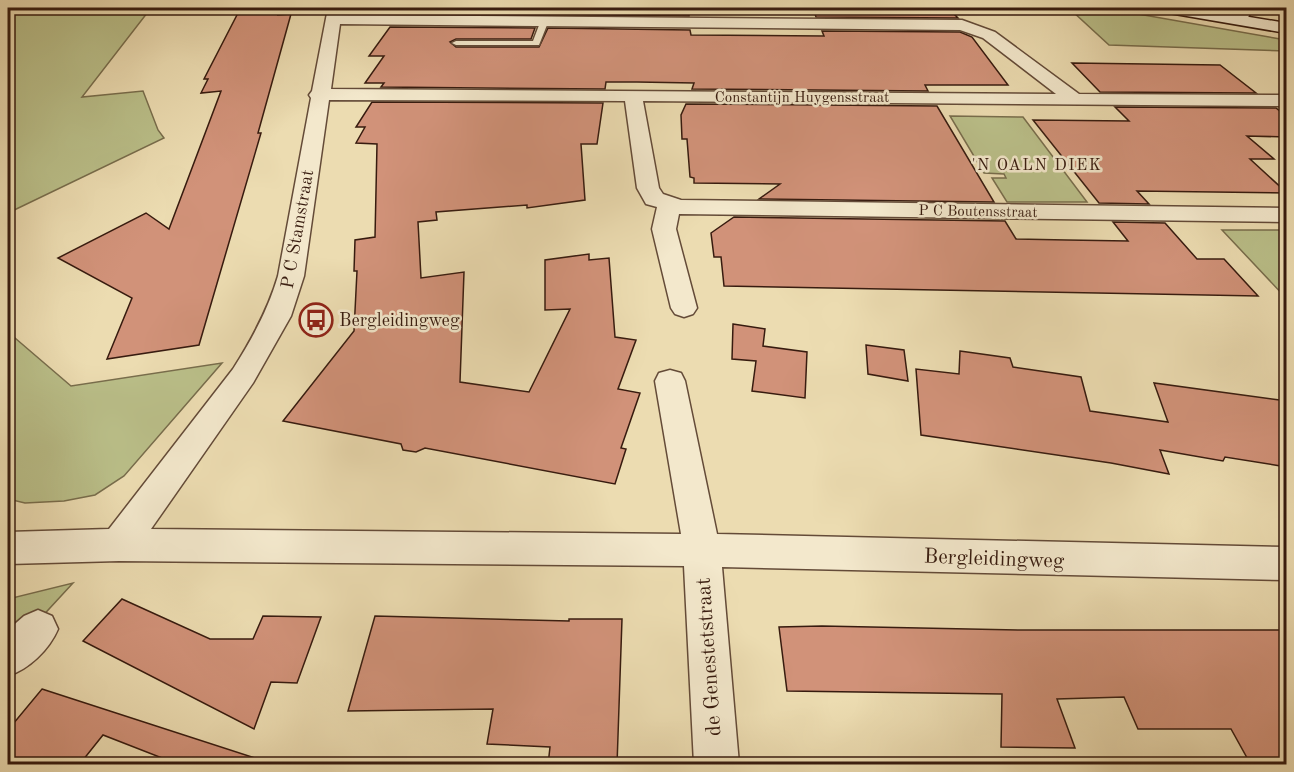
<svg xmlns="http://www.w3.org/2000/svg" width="1294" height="772" font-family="'Old Standard TT',serif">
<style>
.green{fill:#babf89;stroke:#786d4c;stroke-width:1.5}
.building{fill:#d19279;stroke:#371b0f;stroke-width:1.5}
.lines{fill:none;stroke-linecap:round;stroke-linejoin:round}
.service-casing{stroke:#644b38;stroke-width:3}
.minor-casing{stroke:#644b38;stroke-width:3}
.secondary-casing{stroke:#371b0f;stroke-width:3}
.service{fill:#f3e8cc;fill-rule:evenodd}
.minor{fill:#f3e8cc;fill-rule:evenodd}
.secondary{fill:#f3e8cc;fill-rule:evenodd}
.labels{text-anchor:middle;stroke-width:5;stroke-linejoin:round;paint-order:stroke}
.far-street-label{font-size:15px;fill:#371b0f;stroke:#f3e8cc}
.far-neighbourhood-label{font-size:16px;letter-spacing:1.5px;fill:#371b0f;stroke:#f3e8cc}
.street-label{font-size:18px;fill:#371b0f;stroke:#f3e8cc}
.poi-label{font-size:18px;fill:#371b0f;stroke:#f3e8cc;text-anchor:start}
.near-street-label{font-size:21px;fill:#371b0f;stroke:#f3e8cc}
</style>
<rect width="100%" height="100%" fill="#ecdcb1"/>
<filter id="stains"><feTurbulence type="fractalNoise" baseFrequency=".00333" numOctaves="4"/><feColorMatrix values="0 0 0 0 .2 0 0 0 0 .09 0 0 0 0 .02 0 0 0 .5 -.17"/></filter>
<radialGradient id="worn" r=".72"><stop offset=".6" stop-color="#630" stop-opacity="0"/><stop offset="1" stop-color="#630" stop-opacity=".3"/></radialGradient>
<!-- green -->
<g class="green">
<path d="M 8,8 L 151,8 L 82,97 L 143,91 L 158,130 L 164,138 L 8,213 L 8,77 L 10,73 Z"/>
<path d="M 1053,8 L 1104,8 L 1286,40 L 1286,51 L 1109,45 L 1072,11 Z"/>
<path d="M 950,116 L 1023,117 L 1087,202 L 1007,202 L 992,178 L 1006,178 L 1004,174 L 984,173 Z"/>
<path d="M 1222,230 L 1286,230 L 1286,298 Z"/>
<path d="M 8,332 L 71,386 L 222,363 L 124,476 L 95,495 L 64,501 L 25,503 L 8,499 Z"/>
<path d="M 73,583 L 37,622 L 8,632 L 8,599 Z"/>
</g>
<!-- building -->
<g class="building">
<path d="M 246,8 L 281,8 L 278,15 L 291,14 L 258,133 L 261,133 L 199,345 L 107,359 L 132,298 L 58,258 L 146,213 L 169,229 L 221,91 L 201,93 L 208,79 L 204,79 L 238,13 L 244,13 Z"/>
<path d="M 405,8 L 689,8 L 689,16 L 400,13 Z"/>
<path d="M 813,8 L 948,8 L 958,18 L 816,17 Z"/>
<path d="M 390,27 L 535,28 L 531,39 L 456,39 L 450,42 L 456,47 L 539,47 L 548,28 L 690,30 L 691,35 L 824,36 L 822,31 L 960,32 L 972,37 L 1008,85 L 925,85 L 928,91 L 692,89 L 694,83 L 637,82 L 606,82 L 605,89 L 381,87 L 384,83 L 365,83 L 384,56 L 369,56 Z"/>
<path d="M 1072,63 L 1220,65 L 1256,93 L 1100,92 Z"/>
<path d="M 372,102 L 603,103 L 597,144 L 581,144 L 585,200 L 527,208 L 527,205 L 436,212 L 437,220 L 418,222 L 421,278 L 464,272 L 460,382 L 529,392 L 570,309 L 545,310 L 545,260 L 589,254 L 589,260 L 609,258 L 615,337 L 636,340 L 618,389 L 640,393 L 621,448 L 626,449 L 615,484 L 425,448 L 416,452 L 403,450 L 401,444 L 283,421 L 354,331 L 357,271 L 354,271 L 355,240 L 375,237 L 377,144 L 356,143 L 365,127 L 356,127 Z"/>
<path d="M 686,104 L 937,106 L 994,202 L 759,199 L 780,184 L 694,183 L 694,178 L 690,177 L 687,139 L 682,139 L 681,115 Z"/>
<path d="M 1115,107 L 1276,108 L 1287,117 L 1287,137 L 1247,136 L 1274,159 L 1250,159 L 1287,193 L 1137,191 L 1149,204 L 1099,203 L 1033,120 L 1129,121 Z"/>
<path d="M 734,217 L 1005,221 L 1016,239 L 1067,240 L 1128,241 L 1113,222 L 1165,223 L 1197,259 L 1224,259 L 1258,296 L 724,286 L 721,257 L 714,257 L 711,233 Z"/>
<path d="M 733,324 L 765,329 L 763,346 L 807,352 L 805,398 L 752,391 L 756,361 L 732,359 Z"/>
<path d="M 866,345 L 904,350 L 908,381 L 868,374 Z"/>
<path d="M 960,351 L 1010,358 L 1013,367 L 1081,377 L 1090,411 L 1168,422 L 1154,383 L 1287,401 L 1287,467 L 1225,457 L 1223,461 L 1160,450 L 1169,474 L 1111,463 L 921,435 L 916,369 L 959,374 Z"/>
<path d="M 122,599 L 210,639 L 253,639 L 263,616 L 321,617 L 297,683 L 271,682 L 254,729 L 83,641 Z"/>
<path d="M 375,616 L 569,621 L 569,619 L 622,619 L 617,765 L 548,765 L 550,747 L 487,744 L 493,709 L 348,711 Z"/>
<path d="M 822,626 L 1021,630 L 1287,630 L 1287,765 L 1251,765 L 1231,729 L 1138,729 L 1124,697 L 1057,699 L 1075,748 L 1001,747 L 1002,694 L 787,691 L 779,627 Z"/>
<path d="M 42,689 L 255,758 L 254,765 L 180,765 L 103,735 L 79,765 L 8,765 L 8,730 Z"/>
</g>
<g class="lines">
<!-- service casing -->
<g class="service-casing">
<g id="service">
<path d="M 1266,8 L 1276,8 L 1286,11 L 1286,15 Z"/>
<path d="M 545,18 L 549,20 L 539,45 L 456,45 L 452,43 L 456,41 L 533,41 L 541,20 Z"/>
</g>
</g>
<!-- minor casing -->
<g class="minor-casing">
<g id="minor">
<path d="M 328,8 L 342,8 L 341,15 L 962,20 L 995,32 L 1079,94 L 1286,95 L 1286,106 L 643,101 L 659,188 L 663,194 L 681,200 L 1286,208 L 1286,222 L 679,214 L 676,229 L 697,308 L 693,314 L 684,317 L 675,314 L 671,308 L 652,229 L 657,207 L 646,204 L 637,188 L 625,101 L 329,100 L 304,276 L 291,316 L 253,383 L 151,529 L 681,534 L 655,381 L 659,373 L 670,370 L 681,373 L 685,381 L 717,534 L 1286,547 L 1286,580 L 722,567 L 739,764 L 694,764 L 684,566 L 119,561 L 8,564 L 8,532 L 109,529 L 233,369 C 252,339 268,310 278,276 L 311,98 L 309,95 L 312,91 ZM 340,24 L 960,30 L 983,38 L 1056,94 L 331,89 Z"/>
<path d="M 1239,8 L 1253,8 L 1245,23 L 1235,23 L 1232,20 Z"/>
<path d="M 38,610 L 52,616 L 58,629 C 49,650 29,669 8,676 L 8,630 L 24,616 Z"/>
</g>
</g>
<!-- secondary casing -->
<g class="secondary-casing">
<path id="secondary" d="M 1161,8 L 1195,8 L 1286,23 L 1286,33 L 1169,13 Z"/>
</g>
<!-- service -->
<use href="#service" class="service"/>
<!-- minor -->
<use href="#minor" class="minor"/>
<!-- secondary -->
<use href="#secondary" class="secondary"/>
</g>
<!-- icons -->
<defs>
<g id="bus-ring" transform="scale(1.725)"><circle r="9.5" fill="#f3e8cc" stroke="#8f2418" stroke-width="1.5"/><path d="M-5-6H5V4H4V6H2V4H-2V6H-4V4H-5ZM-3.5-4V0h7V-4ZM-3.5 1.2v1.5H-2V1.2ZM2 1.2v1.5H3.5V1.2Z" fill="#8f2418"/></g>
</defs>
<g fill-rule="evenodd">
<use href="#bus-ring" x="316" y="320"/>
</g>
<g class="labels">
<!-- far-street labels -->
<g class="far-street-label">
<text x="802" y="102">Constantijn Huygensstraat</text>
<text transform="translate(978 211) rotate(1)" y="5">P C Boutensstraat</text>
</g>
<!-- far-neighbourhood labels -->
<g class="far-neighbourhood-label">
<text x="1037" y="170">'N OALN DIEK</text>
</g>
<!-- street labels -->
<g class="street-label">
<text transform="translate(297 229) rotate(-80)" y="6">P C Stamstraat</text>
</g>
<!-- poi labels -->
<g class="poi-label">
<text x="339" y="326">Bergleidingweg</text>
</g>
<!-- near-street labels -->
<g class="near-street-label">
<text transform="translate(994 558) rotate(2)" y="7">Bergleidingweg</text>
<text transform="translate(708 657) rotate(-94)" y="7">de Genestetstraat</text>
</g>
</g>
<!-- margin -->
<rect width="1294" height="772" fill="none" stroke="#ecdcb1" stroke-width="30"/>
<rect x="9" y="9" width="1276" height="754" fill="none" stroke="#371b0f" stroke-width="3"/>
<rect x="15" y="15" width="1264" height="742" fill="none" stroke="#371b0f" stroke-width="1.5"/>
<rect width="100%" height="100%" filter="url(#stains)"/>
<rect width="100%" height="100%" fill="url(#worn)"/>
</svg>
